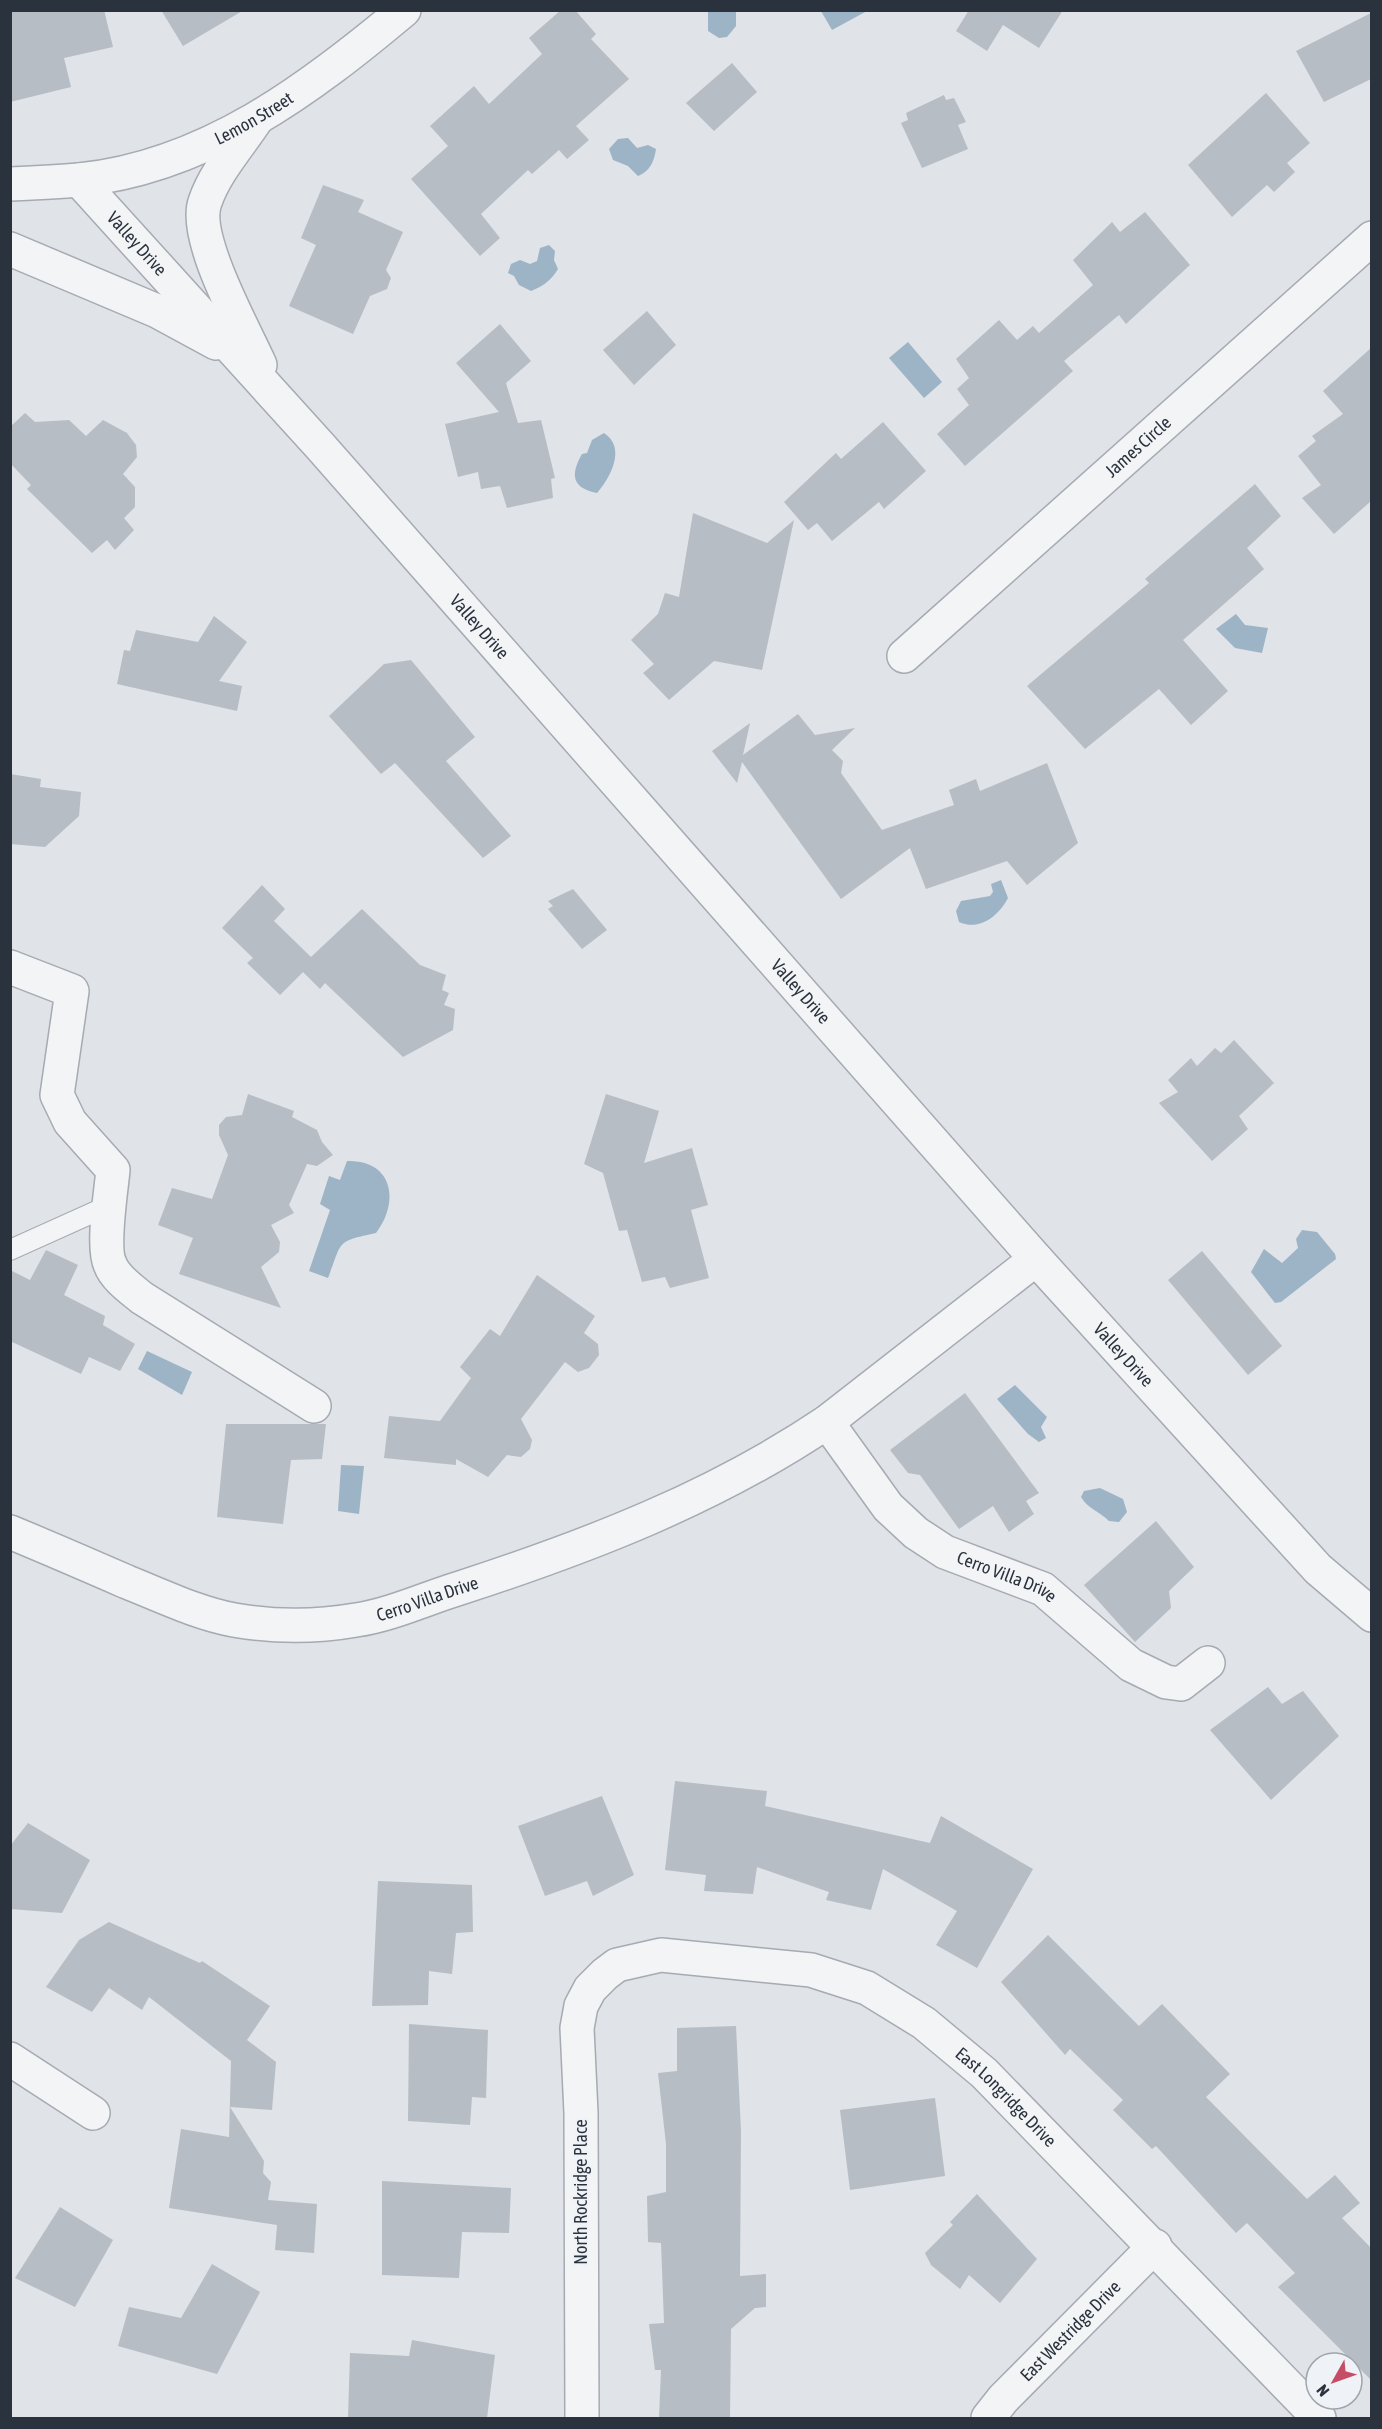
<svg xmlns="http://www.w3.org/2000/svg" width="1382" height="2429" font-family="'Asap Condensed',sans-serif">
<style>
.water{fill:#9db3c6}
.building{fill:#b7bdc4}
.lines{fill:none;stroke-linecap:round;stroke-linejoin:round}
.service-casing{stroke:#a6aab2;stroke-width:22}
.minor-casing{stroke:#a6aab2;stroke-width:36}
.tertiary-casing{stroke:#a6aab2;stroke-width:36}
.service{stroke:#f2f4f6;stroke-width:20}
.minor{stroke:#f2f4f6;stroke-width:33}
.tertiary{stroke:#f2f4f6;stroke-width:33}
.labels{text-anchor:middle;stroke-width:4.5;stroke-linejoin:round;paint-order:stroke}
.street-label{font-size:18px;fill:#2a323e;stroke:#eff2f6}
</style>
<rect width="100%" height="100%" fill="#e0e3e8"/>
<!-- water -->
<g class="water">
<path d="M 708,11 L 736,11 L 736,26 L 727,37 L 719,38 L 708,31 Z"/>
<path d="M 821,11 L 867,11 L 832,30 Z"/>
<path d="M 628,138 L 637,148 L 648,145 L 656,149 C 654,162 650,171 638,176 L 628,166 L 613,160 L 609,149 L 618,139 Z"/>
<path d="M 549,245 L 555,251 L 554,260 L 558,269 C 551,280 544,286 531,291 L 519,285 L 514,276 L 508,273 L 511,264 L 520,260 L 530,264 L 537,261 L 540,248 Z"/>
<path d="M 908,342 L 942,382 L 924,398 L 889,358 Z"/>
<path d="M 604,433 C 627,448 610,478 597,493 C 572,488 570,475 582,454 L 587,453 L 592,440 Z"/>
<path d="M 1236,614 L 1245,625 L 1268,628 L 1262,653 L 1235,648 L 1216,629 Z"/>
<path d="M 1001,880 L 1008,898 C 998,917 979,931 959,922 L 956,911 L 961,901 L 990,896 L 993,892 L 991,884 Z"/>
<path d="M 347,1161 C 393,1160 400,1201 376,1233 C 335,1242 343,1240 328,1278 L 309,1271 L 330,1210 L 320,1204 L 329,1176 L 340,1180 Z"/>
<path d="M 1302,1230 L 1317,1232 L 1335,1254 L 1336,1259 L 1281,1302 L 1275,1303 L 1251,1272 L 1264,1249 L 1282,1263 L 1298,1248 L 1296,1239 Z"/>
<path d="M 147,1351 L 192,1372 L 182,1395 L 138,1369 Z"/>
<path d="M 1015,1385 L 1047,1417 L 1041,1427 L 1046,1438 L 1039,1442 L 1028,1434 L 997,1399 Z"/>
<path d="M 341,1465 L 364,1466 L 359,1514 L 338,1511 Z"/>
<path d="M 1100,1488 L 1123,1499 L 1127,1512 L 1119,1522 L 1109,1521 C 1100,1512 1087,1508 1081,1497 L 1084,1491 Z"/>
</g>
<!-- building -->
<g class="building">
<path d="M 10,10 L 104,10 L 113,47 L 64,58 L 71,87 L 10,102 Z"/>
<path d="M 161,10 L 244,10 L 183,46 Z"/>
<path d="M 561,10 L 575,10 L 596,34 L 591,39 L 629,79 L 576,126 L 589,140 L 567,159 L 559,150 L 532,174 L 528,170 L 481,214 L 500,238 L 480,256 L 411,179 L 448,146 L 430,126 L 474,86 L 489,104 L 542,54 L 529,38 Z"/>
<path d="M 969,10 L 1063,10 L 1039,48 L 1003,25 L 987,51 L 956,31 Z"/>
<path d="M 1371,13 L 1371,79 L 1324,102 L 1296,51 Z"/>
<path d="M 732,63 L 757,92 L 714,131 L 686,103 Z"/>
<path d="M 1266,93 L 1310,143 L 1287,163 L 1295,172 L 1274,192 L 1267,185 L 1232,217 L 1188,165 Z"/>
<path d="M 944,95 L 946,100 L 954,98 L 966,122 L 958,125 L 968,149 L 922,168 L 901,123 L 908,120 L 906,113 Z"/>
<path d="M 323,185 L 364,200 L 358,212 L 403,232 L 386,270 L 391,278 L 387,289 L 370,296 L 353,334 L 289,306 L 316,245 L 301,238 Z"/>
<path d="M 1145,212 L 1190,265 L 1126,324 L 1119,315 L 1064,361 L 1073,371 L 965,466 L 937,434 L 969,405 L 957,389 L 969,378 L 956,359 L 999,320 L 1017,340 L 1033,326 L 1039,333 L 1093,285 L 1073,260 L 1112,222 L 1120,232 Z"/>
<path d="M 647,311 L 676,345 L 634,385 L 603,350 Z"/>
<path d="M 500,324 L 531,361 L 506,383 L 518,423 L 541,420 L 555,478 L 551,479 L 553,498 L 507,508 L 500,486 L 481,489 L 478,472 L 458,477 L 445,424 L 499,412 L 456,363 Z"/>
<path d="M 1371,348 L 1371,501 L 1334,534 L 1302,498 L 1321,485 L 1298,456 L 1316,441 L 1312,436 L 1343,414 L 1323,391 Z"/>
<path d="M 25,413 L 35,422 L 69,420 L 86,436 L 103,420 L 127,433 L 136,445 L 137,457 L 123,474 L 135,487 L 135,507 L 124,518 L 134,530 L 115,550 L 107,540 L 92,553 L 27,489 L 31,485 L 10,463 L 10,427 Z"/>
<path d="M 883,422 L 926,471 L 884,509 L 879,502 L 832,541 L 817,523 L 808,530 L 784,502 L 836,453 L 841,459 Z"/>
<path d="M 1255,484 L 1281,516 L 1247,548 L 1264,569 L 1183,640 L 1228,691 L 1191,725 L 1159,689 L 1085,749 L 1027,686 L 1149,583 L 1145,579 Z"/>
<path d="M 693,513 L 767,543 L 794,520 L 762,670 L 714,661 L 669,700 L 643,673 L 654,664 L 631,640 L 658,614 L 665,593 L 679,597 Z"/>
<path d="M 214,616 L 247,642 L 219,681 L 242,686 L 237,711 L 117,684 L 124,650 L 130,651 L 136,630 L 198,642 Z"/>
<path d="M 411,660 L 475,737 L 446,761 L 511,836 L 483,858 L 395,763 L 381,774 L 329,716 L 384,664 Z"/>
<path d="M 798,714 L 815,735 L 855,728 L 832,750 L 843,761 L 841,773 L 882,830 L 954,805 L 949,790 L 976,779 L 980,791 L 1047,763 L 1078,843 L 1027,885 L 1007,861 L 926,889 L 910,848 L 841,899 L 742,762 L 737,783 L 712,751 L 750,723 L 743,755 Z"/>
<path d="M 10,774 L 41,779 L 40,787 L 81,792 L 79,816 L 45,847 L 10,844 Z"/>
<path d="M 262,885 L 285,909 L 274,921 L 311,957 L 362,909 L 420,965 L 446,975 L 442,990 L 449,993 L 444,1005 L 455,1009 L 453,1030 L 403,1057 L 325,983 L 320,989 L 303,972 L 280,995 L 247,963 L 253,958 L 222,928 Z"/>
<path d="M 573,889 L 607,930 L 582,949 L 548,909 L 553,906 L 548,901 Z"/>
<path d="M 1234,1040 L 1274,1083 L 1239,1116 L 1248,1129 L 1212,1161 L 1159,1103 L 1178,1092 L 1168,1080 L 1191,1058 L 1197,1066 L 1215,1048 L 1221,1053 Z"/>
<path d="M 248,1094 L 294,1111 L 292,1117 L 317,1130 L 322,1142 L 333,1155 L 317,1166 L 307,1164 L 289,1205 L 294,1213 L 271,1225 L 280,1242 L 279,1252 L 261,1267 L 281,1308 L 179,1274 L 193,1238 L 158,1225 L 172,1188 L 212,1199 L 228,1155 L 219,1135 L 219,1125 L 226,1117 L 242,1115 Z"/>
<path d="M 606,1094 L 659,1111 L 644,1163 L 692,1148 L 708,1205 L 691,1210 L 709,1278 L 670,1288 L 665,1277 L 642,1282 L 627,1230 L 619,1231 L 603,1173 L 584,1164 Z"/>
<path d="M 46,1250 L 78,1265 L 64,1295 L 105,1316 L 103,1325 L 135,1344 L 120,1371 L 89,1357 L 81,1374 L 10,1341 L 10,1270 L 30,1280 Z"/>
<path d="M 1202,1251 L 1282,1346 L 1248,1375 L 1168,1280 Z"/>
<path d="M 537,1275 L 595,1316 L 584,1333 L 598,1344 L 599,1355 L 589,1368 L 578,1372 L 565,1362 L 521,1419 L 532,1440 L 530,1449 L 521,1457 L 507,1455 L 488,1477 L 456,1459 L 456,1465 L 384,1458 L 389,1416 L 440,1421 L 471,1378 L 460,1367 L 490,1329 L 500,1336 Z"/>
<path d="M 965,1393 L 1039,1493 L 1026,1501 L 1034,1514 L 1009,1532 L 993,1506 L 959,1529 L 920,1475 L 908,1473 L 890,1450 Z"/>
<path d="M 226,1424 L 326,1424 L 322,1459 L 291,1460 L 283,1524 L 217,1517 Z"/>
<path d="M 1156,1521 L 1194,1567 L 1169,1591 L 1171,1608 L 1135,1642 L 1084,1585 Z"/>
<path d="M 1268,1687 L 1282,1704 L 1303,1691 L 1339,1736 L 1271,1800 L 1210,1730 Z"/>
<path d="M 675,1781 L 767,1791 L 765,1806 L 930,1843 L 941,1816 L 1033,1869 L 977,1968 L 936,1945 L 957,1911 L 883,1869 L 871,1910 L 826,1900 L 829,1892 L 757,1867 L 753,1894 L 704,1891 L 706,1875 L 665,1870 Z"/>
<path d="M 602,1796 L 634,1875 L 593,1896 L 587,1881 L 545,1896 L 518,1826 Z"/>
<path d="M 28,1823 L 90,1860 L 62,1913 L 10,1909 L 10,1846 Z"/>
<path d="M 378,1881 L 472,1885 L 473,1932 L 456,1933 L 452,1974 L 429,1971 L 428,2005 L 372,2006 Z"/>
<path d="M 109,1922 L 200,1963 L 202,1961 L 270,2006 L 247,2040 L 276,2062 L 272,2110 L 230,2107 L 264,2161 L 263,2173 L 271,2182 L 268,2200 L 317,2204 L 314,2253 L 275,2250 L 277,2225 L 169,2208 L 181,2129 L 229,2137 L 231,2061 L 149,1997 L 142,2010 L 109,1988 L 92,2012 L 46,1987 L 79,1940 Z"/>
<path d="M 1048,1935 L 1139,2026 L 1162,2004 L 1230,2074 L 1206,2097 L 1307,2199 L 1335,2175 L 1360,2203 L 1342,2218 L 1371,2248 L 1371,2380 L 1278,2287 L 1295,2273 L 1247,2223 L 1236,2233 L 1156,2146 L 1152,2149 L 1113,2110 L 1123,2100 L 1070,2049 L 1065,2055 L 1001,1982 Z"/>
<path d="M 409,2024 L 488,2030 L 486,2098 L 472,2097 L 470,2125 L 408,2121 Z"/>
<path d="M 736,2026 L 741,2131 L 740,2276 L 766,2274 L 766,2307 L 755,2308 L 731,2329 L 730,2418 L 659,2418 L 661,2370 L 655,2370 L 649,2324 L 664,2323 L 661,2243 L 648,2242 L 647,2196 L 666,2192 L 666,2144 L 658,2073 L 677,2071 L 677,2028 Z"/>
<path d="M 935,2098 L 945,2176 L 850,2190 L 840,2110 Z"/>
<path d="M 382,2181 L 511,2188 L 509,2233 L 462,2232 L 459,2278 L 382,2275 Z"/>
<path d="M 977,2194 L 1037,2259 L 1000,2303 L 969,2275 L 960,2289 L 931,2265 L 925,2253 L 953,2225 L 950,2222 Z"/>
<path d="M 60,2207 L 113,2240 L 75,2307 L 15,2278 Z"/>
<path d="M 212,2264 L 260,2292 L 217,2374 L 118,2346 L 129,2307 L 181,2318 Z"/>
<path d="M 412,2340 L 495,2355 L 487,2418 L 348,2418 L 350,2353 L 409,2356 Z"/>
</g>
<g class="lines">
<!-- service casing -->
<g class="service-casing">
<path id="service" d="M 10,1250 L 110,1205"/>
</g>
<!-- minor casing -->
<g class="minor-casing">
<g id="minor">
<path id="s1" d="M 904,656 L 1372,238"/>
<path d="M 10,967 L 72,991 L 57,1095 L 70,1122 L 113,1170 C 111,1191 102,1247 110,1264 C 115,1278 131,1289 142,1298 L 314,1406"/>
<path id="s2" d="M 827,1422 L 888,1507 L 916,1533 L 945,1552 L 1043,1589 L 1131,1665 L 1166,1682 L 1181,1684 L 1208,1663"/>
<path d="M 10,2059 L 93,2113"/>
<path id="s3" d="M 582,2418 L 581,2113 L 577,2028 L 581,2006 L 590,1989 L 605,1974 L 617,1965 L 661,1955 L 811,1970 L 867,1988 L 924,2023 L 984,2073 L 1319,2418"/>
<path id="s4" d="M 988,2418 L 1003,2399 L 1155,2246"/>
</g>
</g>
<!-- tertiary casing -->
<g class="tertiary-casing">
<g id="tertiary">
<path d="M 256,120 C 239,146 215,172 205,202 C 192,237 244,329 260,365"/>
<path id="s5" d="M 79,180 L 321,447 L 1036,1259 L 1318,1569 L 1372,1615"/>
<path id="s6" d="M 10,184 C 33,183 56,182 79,180 C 206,167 310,89 404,10"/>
<path d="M 10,249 L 157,311 L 216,343"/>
<path id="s7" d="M 10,1532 C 49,1548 88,1565 127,1582 C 162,1596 197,1613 234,1620 C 274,1627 316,1627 356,1620 C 391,1615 427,1598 460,1588 C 589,1546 714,1498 827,1422 L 1036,1259"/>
</g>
</g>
<!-- service -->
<use href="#service" class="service"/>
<!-- minor -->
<use href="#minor" class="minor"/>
<!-- tertiary -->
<use href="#tertiary" class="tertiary"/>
</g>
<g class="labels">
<!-- street labels -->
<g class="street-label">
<text dy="6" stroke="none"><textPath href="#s6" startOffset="256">Lemon Street</textPath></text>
<text dy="6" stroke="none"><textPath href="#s5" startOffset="86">Valley Drive</textPath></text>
<text dy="6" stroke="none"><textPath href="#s1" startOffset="314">James Circle</textPath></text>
<text dy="6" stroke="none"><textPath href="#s5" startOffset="600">Valley Drive</textPath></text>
<text dy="6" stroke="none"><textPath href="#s5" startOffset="1086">Valley Drive</textPath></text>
<text dy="6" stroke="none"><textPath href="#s5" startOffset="1572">Valley Drive</textPath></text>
<text dy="6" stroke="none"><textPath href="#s2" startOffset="244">Cerro Villa Drive</textPath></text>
<text dy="6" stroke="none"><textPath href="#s7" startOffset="438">Cerro Villa Drive</textPath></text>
<text dy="6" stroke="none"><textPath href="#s3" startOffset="900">East Longridge Drive</textPath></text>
<text transform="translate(581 2192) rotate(-90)" y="6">North Rockridge Place</text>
<text dy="6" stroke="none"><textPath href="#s4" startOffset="120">East Westridge Drive</textPath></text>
</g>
</g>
<!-- border -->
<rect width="1382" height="2429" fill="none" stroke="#2a323e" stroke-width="24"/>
<!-- north arrow -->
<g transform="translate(1334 2381) rotate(230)"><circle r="28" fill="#eff2f6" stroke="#a0a5ac" stroke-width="1.5"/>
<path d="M0-4.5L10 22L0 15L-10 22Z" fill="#c54d65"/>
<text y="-9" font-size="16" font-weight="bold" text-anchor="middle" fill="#2a323e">N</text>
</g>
</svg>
